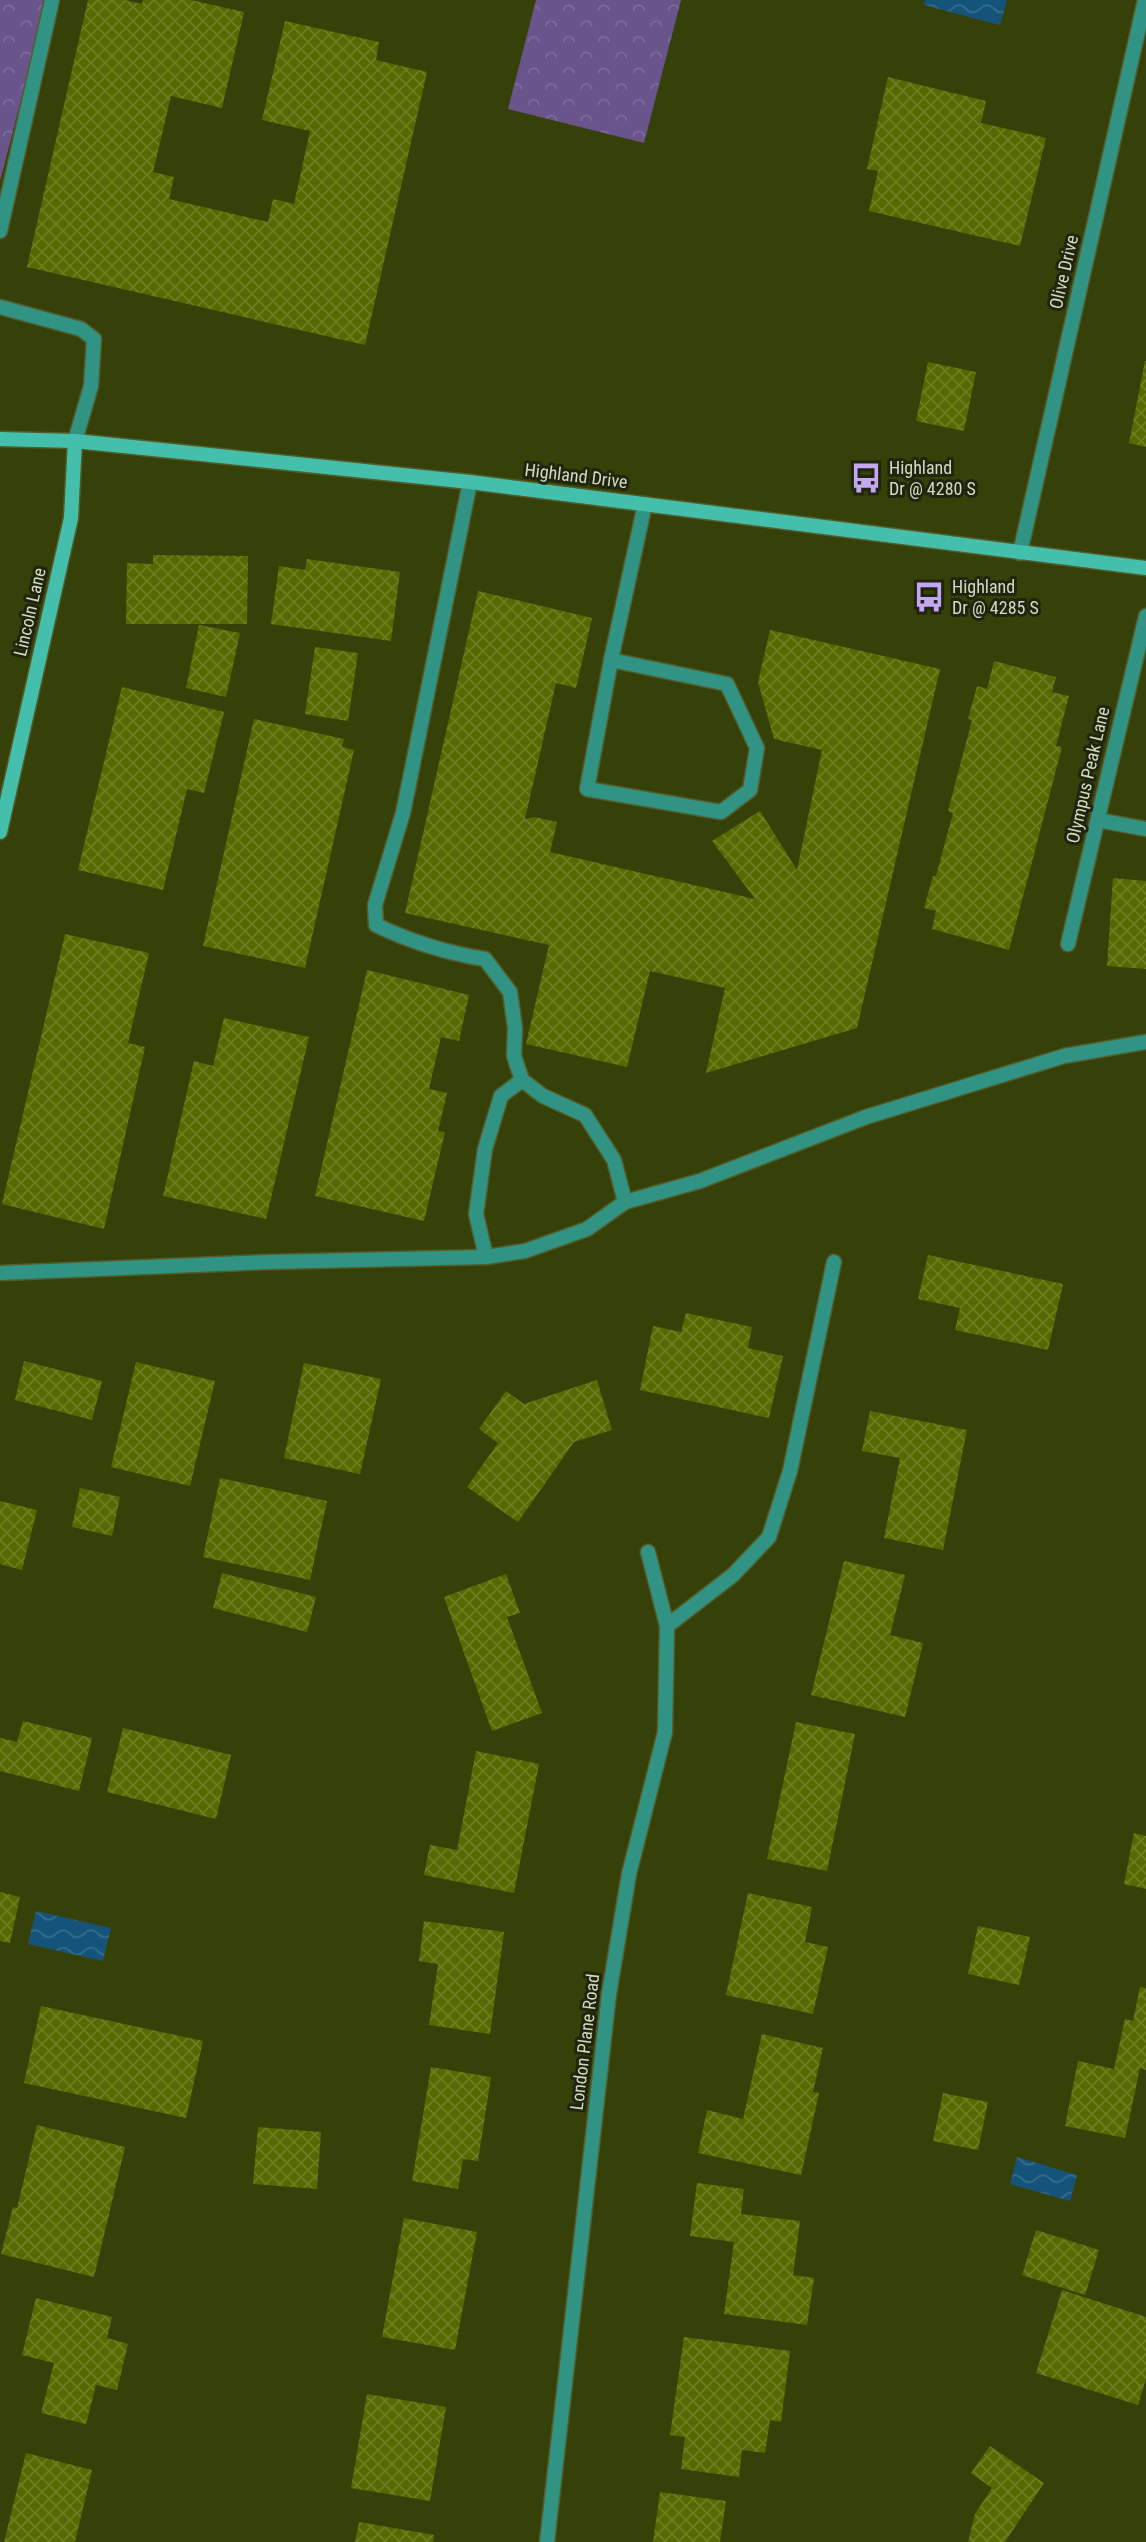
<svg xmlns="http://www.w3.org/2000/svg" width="1146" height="2542" font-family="'Roboto Condensed',sans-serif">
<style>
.park{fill:url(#park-crowns)}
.water{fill:url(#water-waves)}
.building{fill:url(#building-cross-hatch)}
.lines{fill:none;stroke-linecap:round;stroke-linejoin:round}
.lane-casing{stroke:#525d2a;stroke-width:17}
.street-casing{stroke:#525d2a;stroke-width:17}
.secondary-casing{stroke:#525d2a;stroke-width:17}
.lane{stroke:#319384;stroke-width:14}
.street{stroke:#319384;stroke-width:14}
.secondary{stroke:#43bfac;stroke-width:14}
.labels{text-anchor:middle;stroke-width:6;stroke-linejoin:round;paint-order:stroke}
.street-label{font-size:18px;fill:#d2dbbf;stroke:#20250f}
.poi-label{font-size:18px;fill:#d2dbbf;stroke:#20250f;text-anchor:start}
</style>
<defs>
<pattern id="park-crowns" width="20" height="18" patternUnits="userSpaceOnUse" patternTransform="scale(1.75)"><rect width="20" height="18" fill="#6a548c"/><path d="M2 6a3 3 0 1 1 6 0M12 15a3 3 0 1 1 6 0" fill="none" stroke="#7e6c9a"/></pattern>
<pattern id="water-waves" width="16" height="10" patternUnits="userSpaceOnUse" patternTransform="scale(1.75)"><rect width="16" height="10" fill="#15547a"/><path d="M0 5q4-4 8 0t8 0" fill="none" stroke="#366c8b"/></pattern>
<pattern id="building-cross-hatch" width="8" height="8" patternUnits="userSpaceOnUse" patternTransform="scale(1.75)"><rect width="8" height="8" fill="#566800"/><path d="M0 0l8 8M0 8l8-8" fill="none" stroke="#6d7d23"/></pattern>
</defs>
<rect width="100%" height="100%" fill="#364109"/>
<!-- park -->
<g class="park">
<path d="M 0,0 L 47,0 L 0,181 Z"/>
<path d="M 536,0 L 681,0 L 644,143 L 508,109 Z"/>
</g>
<!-- water -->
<g class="water">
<path d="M 925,0 L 1007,0 L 1000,25 L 924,5 Z"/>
<path d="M 36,1911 L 111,1928 L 103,1961 L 28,1944 Z"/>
<path d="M 1017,2157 L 1077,2175 L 1070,2201 L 1010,2184 Z"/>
</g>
<!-- building -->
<g class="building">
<path d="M 88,0 L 125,0 L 142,4 L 143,0 L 191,0 L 244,12 L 222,108 L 171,96 L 153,172 L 174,177 L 169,199 L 268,222 L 273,199 L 294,204 L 310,131 L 262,120 L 285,21 L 379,42 L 376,60 L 427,72 L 365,345 L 27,267 Z"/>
<path d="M 888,77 L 986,101 L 981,123 L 1046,138 L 1020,246 L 869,211 L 878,171 L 867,169 Z"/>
<path d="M 1145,361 L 1146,361 L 1146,447 L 1129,443 Z"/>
<path d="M 928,362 L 976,372 L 964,431 L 916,421 Z"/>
<path d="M 153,555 L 248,556 L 247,624 L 126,624 L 127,563 L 153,564 Z"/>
<path d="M 307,559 L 400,572 L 391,641 L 271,624 L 279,566 L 305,570 Z"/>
<path d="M 478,591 L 592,618 L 576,688 L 556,683 L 525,819 L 534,817 L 557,822 L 550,852 L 755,899 L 712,841 L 760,811 L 797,870 L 822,750 L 774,739 L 758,682 L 770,630 L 940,669 L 857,1028 L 706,1073 L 725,988 L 650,971 L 627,1067 L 526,1044 L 549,945 L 405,913 Z"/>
<path d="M 199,625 L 240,633 L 226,697 L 186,688 Z"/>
<path d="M 315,647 L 358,653 L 348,721 L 305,714 Z"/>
<path d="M 994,661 L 1056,677 L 1052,692 L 1069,696 L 1056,746 L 1062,747 L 1009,950 L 932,929 L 936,911 L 924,908 L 933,876 L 936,876 L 953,813 L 948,811 L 972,720 L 968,719 L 977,686 L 987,689 Z"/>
<path d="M 122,687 L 224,712 L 204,793 L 187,789 L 163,890 L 78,870 Z"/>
<path d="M 254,719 L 344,739 L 342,747 L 354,750 L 305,968 L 203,946 Z"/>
<path d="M 1113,878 L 1146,881 L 1146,969 L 1107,966 Z"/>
<path d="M 65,934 L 149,953 L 128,1043 L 145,1047 L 104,1229 L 2,1204 Z"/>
<path d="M 367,970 L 469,995 L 459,1041 L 441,1037 L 429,1089 L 447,1093 L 438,1131 L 445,1132 L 424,1221 L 315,1196 Z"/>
<path d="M 224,1018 L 309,1037 L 266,1219 L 163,1196 L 194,1061 L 213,1066 Z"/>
<path d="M 928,1255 L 1063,1284 L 1048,1350 L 955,1330 L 960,1308 L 918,1299 Z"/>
<path d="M 686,1313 L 752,1327 L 748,1348 L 783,1356 L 769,1418 L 640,1390 L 653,1326 L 681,1332 Z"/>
<path d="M 24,1361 L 102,1381 L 92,1420 L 15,1400 Z"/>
<path d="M 136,1362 L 215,1381 L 190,1486 L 111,1467 Z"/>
<path d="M 304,1363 L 381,1379 L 360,1474 L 284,1458 Z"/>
<path d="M 597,1380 L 612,1430 L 574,1442 L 518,1522 L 467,1487 L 498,1443 L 479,1429 L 506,1391 L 524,1404 Z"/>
<path d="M 870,1411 L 967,1430 L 943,1550 L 884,1538 L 900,1458 L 862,1451 Z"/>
<path d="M 220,1478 L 327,1501 L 310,1580 L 203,1557 Z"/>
<path d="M 80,1488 L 120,1497 L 112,1536 L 72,1527 Z"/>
<path d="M 0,1501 L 37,1510 L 22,1570 L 0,1564 Z"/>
<path d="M 844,1561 L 905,1575 L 890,1635 L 923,1643 L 905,1717 L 811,1695 Z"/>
<path d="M 222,1573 L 316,1597 L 307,1632 L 213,1608 Z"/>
<path d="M 506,1574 L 520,1613 L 507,1617 L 542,1713 L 492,1731 L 444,1597 Z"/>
<path d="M 23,1721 L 92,1738 L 79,1791 L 0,1771 L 0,1738 L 17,1742 Z"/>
<path d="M 796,1722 L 855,1734 L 827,1871 L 767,1859 Z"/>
<path d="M 123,1728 L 231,1755 L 216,1819 L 107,1792 Z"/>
<path d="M 476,1751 L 539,1764 L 514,1893 L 424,1875 L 430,1845 L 457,1850 Z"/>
<path d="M 1134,1833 L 1146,1836 L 1146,1889 L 1124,1884 Z"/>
<path d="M 0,1892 L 20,1897 L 10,1943 L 0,1941 Z"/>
<path d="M 748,1893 L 812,1907 L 805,1942 L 828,1947 L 813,2014 L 726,1995 Z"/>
<path d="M 424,1921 L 504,1932 L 490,2034 L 429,2025 L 438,1964 L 419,1961 Z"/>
<path d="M 978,1926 L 1030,1937 L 1019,1985 L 968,1974 Z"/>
<path d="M 1140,1987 L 1146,1988 L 1146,2070 L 1140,2068 L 1125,2138 L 1065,2126 L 1078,2061 L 1114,2069 L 1125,2019 L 1133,2021 Z"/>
<path d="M 41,2006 L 203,2041 L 186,2118 L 24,2083 Z"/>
<path d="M 762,2034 L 823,2048 L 813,2092 L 819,2093 L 801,2175 L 698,2153 L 707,2110 L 743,2119 Z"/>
<path d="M 431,2067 L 491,2077 L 478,2161 L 463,2159 L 458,2189 L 412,2181 Z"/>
<path d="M 943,2093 L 988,2102 L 978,2150 L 933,2141 Z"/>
<path d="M 37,2125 L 125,2147 L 94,2277 L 1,2254 L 13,2207 L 17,2208 Z"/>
<path d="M 258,2127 L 321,2132 L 317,2189 L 253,2184 Z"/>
<path d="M 697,2183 L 744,2189 L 741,2214 L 800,2221 L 793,2275 L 814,2278 L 807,2325 L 724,2314 L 734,2242 L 690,2236 Z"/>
<path d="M 404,2218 L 477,2232 L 455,2350 L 382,2337 Z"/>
<path d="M 1036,2230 L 1099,2250 L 1085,2295 L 1022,2275 Z"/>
<path d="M 1062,2290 L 1146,2317 L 1146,2379 L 1138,2405 L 1036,2373 Z"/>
<path d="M 36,2298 L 112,2317 L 107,2338 L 128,2344 L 117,2390 L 96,2385 L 86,2424 L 41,2413 L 54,2363 L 22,2355 Z"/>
<path d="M 684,2337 L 790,2351 L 781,2422 L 770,2420 L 765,2453 L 742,2450 L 739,2477 L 681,2469 L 685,2437 L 670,2435 Z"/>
<path d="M 367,2394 L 446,2407 L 430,2501 L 351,2488 Z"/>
<path d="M 990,2446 L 1044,2483 L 1005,2542 L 968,2542 L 975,2514 L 992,2488 L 971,2473 Z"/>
<path d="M 26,2453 L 92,2470 L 75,2542 L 4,2542 Z"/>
<path d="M 660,2492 L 726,2501 L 720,2542 L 653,2542 Z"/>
<path d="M 359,2522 L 434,2535 L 433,2542 L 355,2542 Z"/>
</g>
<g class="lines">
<!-- lane casing -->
<g class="lane-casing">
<g id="lane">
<path d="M 0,231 L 52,0"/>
<path d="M 0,307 L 81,329 L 94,339 L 91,386 L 75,441"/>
<path d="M 611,660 L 727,684 L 757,748 L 750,790 L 721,812 L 587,789 L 611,660 L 645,504"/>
<path d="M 625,1202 L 700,1181 L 866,1117 L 1064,1056 L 1146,1042"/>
<path d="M 486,1257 L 476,1214 L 485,1149 L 501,1096 L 522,1080"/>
<path d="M 0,1273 L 269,1262 L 486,1257 L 525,1251 L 587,1229 L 625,1202 L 614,1160 L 585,1115 L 543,1096 L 522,1080 L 514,1056 L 515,1028 L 510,992 L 485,959 C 447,953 411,942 376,925 L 375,905 L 403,813 L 470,482"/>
<path d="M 667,1626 L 733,1575 L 769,1537 L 790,1471 L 834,1262"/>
</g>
</g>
<!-- street casing -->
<g class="street-casing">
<g id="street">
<path d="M 1020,553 L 1145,0"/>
<path d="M 1098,820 L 1146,829"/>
<path d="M 1068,944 L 1146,616"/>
<path d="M 547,2542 L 609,1994 L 629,1874 L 665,1732 L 667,1626 L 648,1552"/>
</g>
</g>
<!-- secondary casing -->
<g class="secondary-casing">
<g id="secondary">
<path d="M 0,439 L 75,441 L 470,482 L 1146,568"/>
<path d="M 0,832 L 71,518 L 75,441"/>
</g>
</g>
<!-- lane -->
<use href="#lane" class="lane"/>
<!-- street -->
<use href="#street" class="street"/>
<!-- secondary -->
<use href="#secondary" class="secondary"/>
</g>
<!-- icons -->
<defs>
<g id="bus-bare" transform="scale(2.415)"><path d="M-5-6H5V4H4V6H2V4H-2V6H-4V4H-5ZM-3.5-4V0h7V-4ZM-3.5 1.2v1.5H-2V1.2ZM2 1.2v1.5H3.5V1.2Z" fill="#c3a7f2" stroke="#20250f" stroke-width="2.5" paint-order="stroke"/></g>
</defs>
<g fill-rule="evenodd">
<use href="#bus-bare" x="866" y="478"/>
<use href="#bus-bare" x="929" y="597"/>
</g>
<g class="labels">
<!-- street labels -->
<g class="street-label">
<text transform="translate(1064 272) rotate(-77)" y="6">Olive Drive</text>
<text transform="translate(576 476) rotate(7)" y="6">Highland Drive</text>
<text transform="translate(30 612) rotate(-77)" y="6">Lincoln Lane</text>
<text transform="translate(1088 775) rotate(-77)" y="6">Olympus Peak Lane</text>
<text transform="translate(585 2042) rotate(-83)" y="6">London Plane Road</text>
</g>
<!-- poi labels -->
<g class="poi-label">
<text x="889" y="474">Highland<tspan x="889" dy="21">Dr @ 4280 S</tspan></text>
<text x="952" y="593">Highland<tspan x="952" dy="21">Dr @ 4285 S</tspan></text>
</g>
</g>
</svg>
